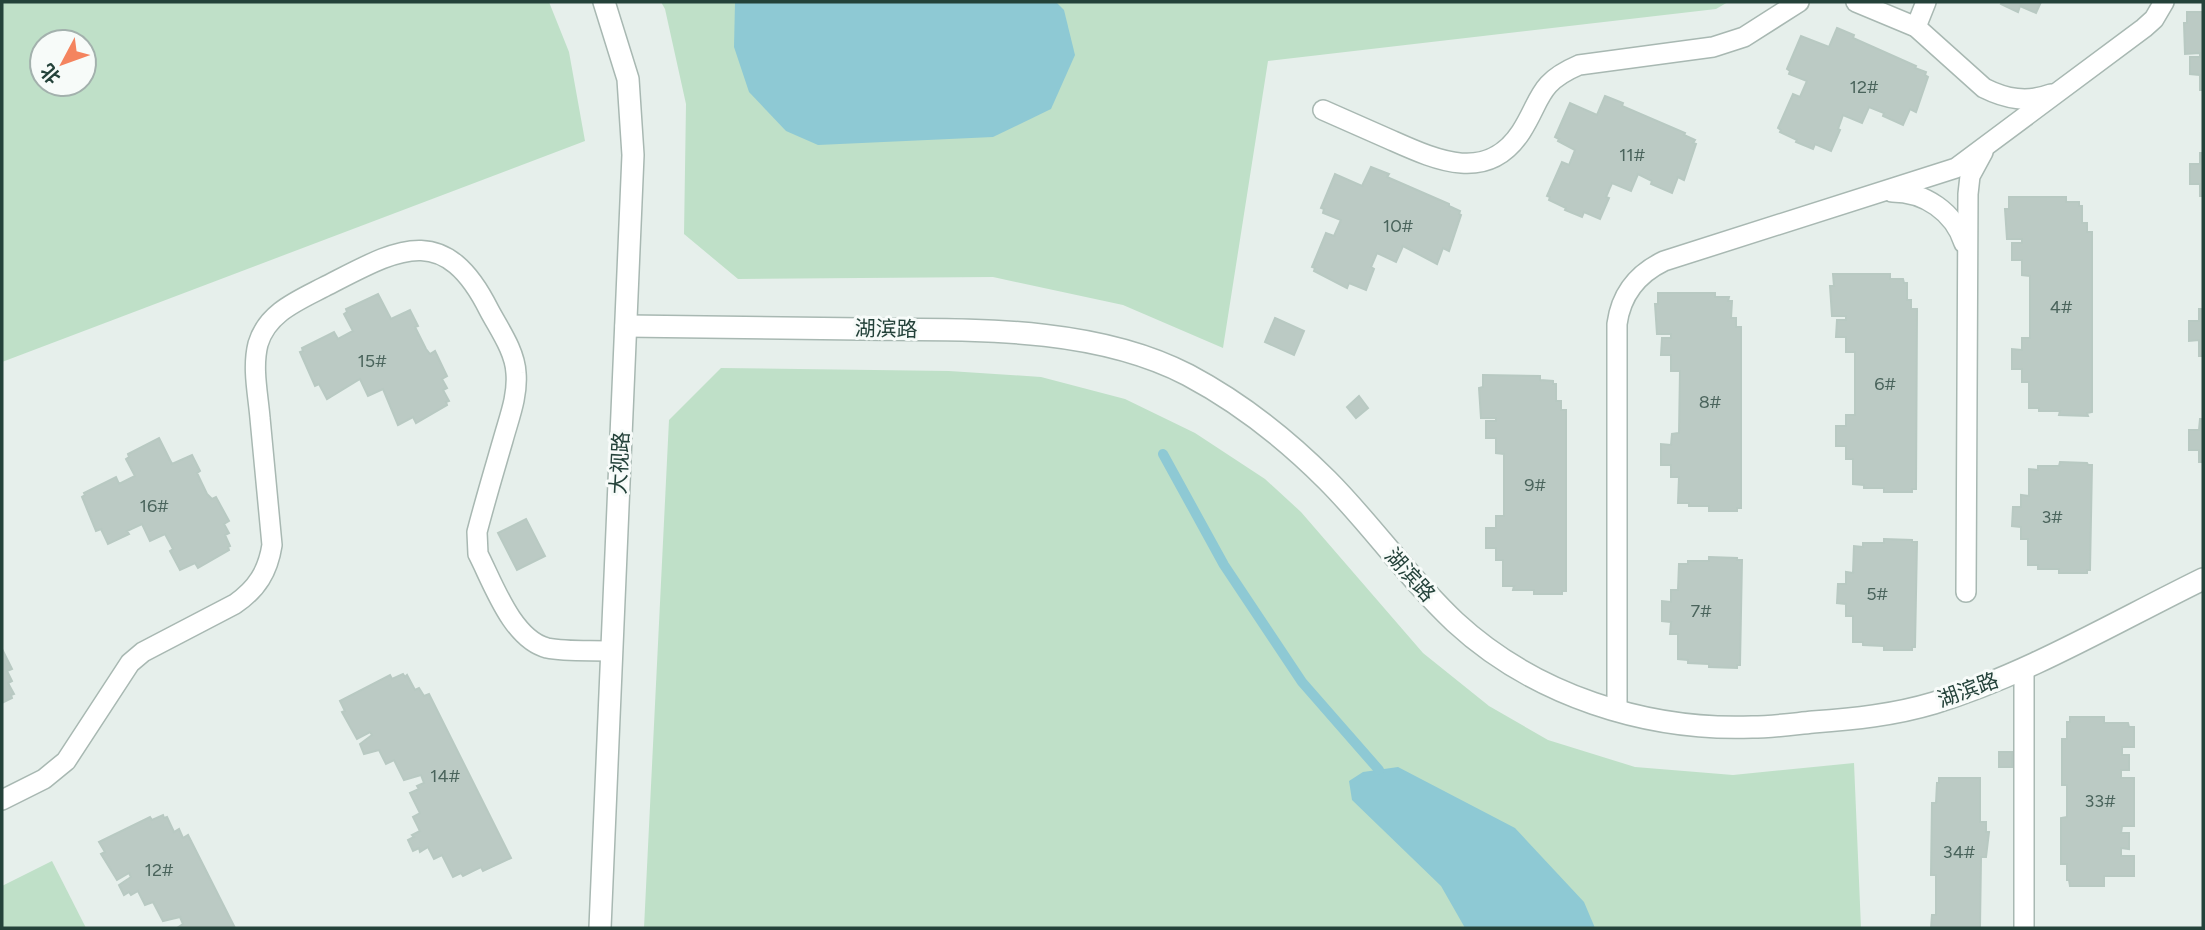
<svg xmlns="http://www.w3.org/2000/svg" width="2205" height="930" font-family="Figtree,'Noto Sans SC',sans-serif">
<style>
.green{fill:#bfe0c8;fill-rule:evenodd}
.water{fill:#8ec9d4}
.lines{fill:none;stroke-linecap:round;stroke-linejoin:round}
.stream{stroke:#8ec9d4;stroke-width:10}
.building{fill:#bbcac4;stroke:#b8c9c2;stroke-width:2}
.service-casing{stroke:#a8b8b2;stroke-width:22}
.minor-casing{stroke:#a8b8b2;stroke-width:24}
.service{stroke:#fff;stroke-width:19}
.minor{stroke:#fff;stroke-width:21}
.labels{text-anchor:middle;stroke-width:6;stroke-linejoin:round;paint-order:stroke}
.number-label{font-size:18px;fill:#4a645c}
.street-label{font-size:21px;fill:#24423a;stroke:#f7fbf9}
</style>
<rect width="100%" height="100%" fill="#e6efeb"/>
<!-- green -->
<g class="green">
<path d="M 2,2 L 549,2 L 569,52 L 585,141 L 2,362 ZM 84,42 L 84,84 L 42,84 L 42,42 Z"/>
<path d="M 661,2 L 1728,2 L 1716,9 L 1268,61 L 1223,348 L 1123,305 L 993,277 L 738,279 L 684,234 L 686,104 L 665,9 Z"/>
<path d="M 721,368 L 949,371 L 1041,377 L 1125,399 L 1195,433 L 1265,479 L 1301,512 L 1423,653 L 1489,706 L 1548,740 L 1635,767 L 1733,775 L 1854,763 L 1861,928 L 644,928 L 669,420 Z"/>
<path d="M 52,861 L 86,928 L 2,928 L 2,886 Z"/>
</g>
<!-- water -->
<g class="water">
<path d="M 735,2 L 1056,2 L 1064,10 L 1075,55 L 1051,109 L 993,137 L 818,145 L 786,131 L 749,92 L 734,47 Z"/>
<path d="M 1398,767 L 1515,828 L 1584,902 L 1595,928 L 1465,928 L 1441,886 L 1352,800 L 1349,781 L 1363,772 Z"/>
</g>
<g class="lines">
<!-- stream -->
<path class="stream" d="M 1163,454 L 1224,565 L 1302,682 L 1379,770"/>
</g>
<!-- building -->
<g class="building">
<path d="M 2002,2 L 2001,2 L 2041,2 L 2036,13 L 2020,6 L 2018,12 L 2001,4 Z"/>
<path d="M 2187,12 L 2203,12 L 2203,90 L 2200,90 L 2200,75 L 2190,74 L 2190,57 L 2200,57 L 2200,53 L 2185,54 L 2184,23 L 2187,23 Z"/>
<path d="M 1837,28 L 1854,35 L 1853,38 L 1916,66 L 1915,68 L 1926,72 L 1925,75 L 1928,77 L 1916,112 L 1910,109 L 1903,125 L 1883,116 L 1884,113 L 1869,107 L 1862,123 L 1843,115 L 1838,129 L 1840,130 L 1831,151 L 1815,144 L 1813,149 L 1796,142 L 1797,140 L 1780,132 L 1781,130 L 1778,128 L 1793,94 L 1800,97 L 1807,81 L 1789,74 L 1790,71 L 1787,69 L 1801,36 L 1829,47 Z"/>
<path d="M 1605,96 L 1623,103 L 1622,106 L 1685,133 L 1684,135 L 1695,140 L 1693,143 L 1696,144 L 1684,180 L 1678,177 L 1672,193 L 1651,184 L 1652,181 L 1638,174 L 1631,191 L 1612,183 L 1606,197 L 1609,198 L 1600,219 L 1584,212 L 1582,217 L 1565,210 L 1566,208 L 1549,200 L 1550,197 L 1547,196 L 1562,162 L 1569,165 L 1575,150 L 1558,141 L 1559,139 L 1555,137 L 1570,103 L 1597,115 Z"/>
<path d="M 2200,153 L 2203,153 L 2203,196 L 2200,196 L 2200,184 L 2190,184 L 2190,164 L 2200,164 Z"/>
<path d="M 1371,167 L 1389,174 L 1387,177 L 1449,204 L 1449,206 L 1460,211 L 1459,214 L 1461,215 L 1449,251 L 1443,248 L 1437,264 L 1403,246 L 1396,262 L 1377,253 L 1371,267 L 1374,269 L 1366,290 L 1349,283 L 1347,288 L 1314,271 L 1315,268 L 1312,267 L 1326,233 L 1334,236 L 1341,220 L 1323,213 L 1324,209 L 1321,208 L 1335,174 L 1362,186 Z"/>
<path d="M 2009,197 L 2066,197 L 2066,202 L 2079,202 L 2079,206 L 2082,206 L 2082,223 L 2087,223 L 2087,232 L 2092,232 L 2092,412 L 2087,413 L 2088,416 L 2059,415 L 2060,411 L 2039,411 L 2039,408 L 2029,408 L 2029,382 L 2022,382 L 2022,369 L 2012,369 L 2012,349 L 2022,350 L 2022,338 L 2030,338 L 2030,276 L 2022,275 L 2022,260 L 2012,260 L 2012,243 L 2022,243 L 2022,239 L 2007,239 L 2005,209 L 2009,209 Z"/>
<path d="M 1833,274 L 1890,274 L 1890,279 L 1903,279 L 1904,283 L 1907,283 L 1907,300 L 1911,300 L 1911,309 L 1917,309 L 1916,489 L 1912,489 L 1912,492 L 1884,492 L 1884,488 L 1864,488 L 1864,485 L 1853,484 L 1853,459 L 1846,459 L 1846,446 L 1836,446 L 1836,426 L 1846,426 L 1846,415 L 1855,415 L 1855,352 L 1846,352 L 1846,337 L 1836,337 L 1837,320 L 1846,320 L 1846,316 L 1832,316 L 1830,286 L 1834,286 Z"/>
<path d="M 1658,293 L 1715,293 L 1715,297 L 1729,297 L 1728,301 L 1732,301 L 1731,318 L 1736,318 L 1736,327 L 1741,327 L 1741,508 L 1737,508 L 1737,511 L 1709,511 L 1709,506 L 1689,506 L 1689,503 L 1678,503 L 1679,477 L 1671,477 L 1671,465 L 1661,465 L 1661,444 L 1671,445 L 1672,434 L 1679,433 L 1680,371 L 1671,371 L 1671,355 L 1661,355 L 1662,338 L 1671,338 L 1671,334 L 1657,334 L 1655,304 L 1658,304 Z"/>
<path d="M 378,294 L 391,319 L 410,310 L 418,326 L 415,327 L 426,349 L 430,354 L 435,351 L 447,376 L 442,379 L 447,388 L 443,390 L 449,401 L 446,402 L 447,405 L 416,423 L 413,417 L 398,425 L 383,389 L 368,396 L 360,379 L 327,399 L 319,384 L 315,386 L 300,352 L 303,351 L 302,348 L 334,332 L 338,339 L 353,331 L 344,314 L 347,312 L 346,309 Z"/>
<path d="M 2199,309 L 2203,309 L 2203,356 L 2199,356 L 2199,340 L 2189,341 L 2189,321 L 2199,321 Z"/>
<path d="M 1275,318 L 1304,331 L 1294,355 L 1265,342 Z"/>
<path d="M 1483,375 L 1540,376 L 1540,380 L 1553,381 L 1553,384 L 1556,384 L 1556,401 L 1561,401 L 1561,410 L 1566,410 L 1566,591 L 1562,591 L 1562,594 L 1534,594 L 1534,590 L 1513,590 L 1514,586 L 1503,586 L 1503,560 L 1496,560 L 1496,548 L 1486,548 L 1486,528 L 1496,528 L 1496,516 L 1504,516 L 1504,454 L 1496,453 L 1496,438 L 1486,438 L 1486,421 L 1496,421 L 1496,418 L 1481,418 L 1479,388 L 1483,387 Z"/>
<path d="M 1359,396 L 1368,408 L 1356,418 L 1347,407 Z"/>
<path d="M 2200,419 L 2203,419 L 2203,462 L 2199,462 L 2199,450 L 2189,450 L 2189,430 L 2199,430 Z"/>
<path d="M 159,438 L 172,464 L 192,455 L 200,471 L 197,473 L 207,494 L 212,499 L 216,497 L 229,521 L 224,524 L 229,533 L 225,535 L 230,546 L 228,547 L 229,550 L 198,568 L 195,563 L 180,570 L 170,551 L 173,549 L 165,534 L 150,541 L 142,524 L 127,531 L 129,534 L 108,544 L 101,529 L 96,531 L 82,497 L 85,495 L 84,493 L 116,477 L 119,484 L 135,476 L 126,459 L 129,457 L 128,454 Z"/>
<path d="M 2060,462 L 2087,463 L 2088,465 L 2092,465 L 2090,570 L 2087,570 L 2087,573 L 2059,573 L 2059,569 L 2038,569 L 2038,565 L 2028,565 L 2028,539 L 2021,539 L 2021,527 L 2012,526 L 2013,507 L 2021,507 L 2021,495 L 2029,496 L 2029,469 L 2038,470 L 2038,466 L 2059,466 Z"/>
<path d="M 526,519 L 545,556 L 517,570 L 498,533 Z"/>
<path d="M 1884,539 L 1912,540 L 1912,542 L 1917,542 L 1915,647 L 1912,647 L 1912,650 L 1884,650 L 1884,646 L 1863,645 L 1863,642 L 1853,642 L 1853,616 L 1846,616 L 1846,604 L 1837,603 L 1838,584 L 1846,584 L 1846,572 L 1853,573 L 1854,546 L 1863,547 L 1863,543 L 1884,543 Z"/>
<path d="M 1709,557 L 1737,558 L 1737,560 L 1742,560 L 1740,665 L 1737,665 L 1737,668 L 1709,667 L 1709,664 L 1688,663 L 1688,660 L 1678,659 L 1678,634 L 1670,634 L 1671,622 L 1662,621 L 1662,601 L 1671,602 L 1671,590 L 1678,590 L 1679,564 L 1688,564 L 1688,561 L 1709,561 Z"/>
<path d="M 2,649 L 12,669 L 7,671 L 12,681 L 8,683 L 14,694 L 11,695 L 12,698 L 2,703 Z"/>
<path d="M 403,674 L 405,677 L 407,675 L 415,690 L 419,688 L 424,696 L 429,694 L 511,858 L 483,871 L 481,867 L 463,876 L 461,873 L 453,877 L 442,855 L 434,859 L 428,847 L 420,852 L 419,848 L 413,851 L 408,840 L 414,837 L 412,835 L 420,831 L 413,817 L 420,813 L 410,793 L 419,789 L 417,786 L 424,783 L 421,775 L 404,780 L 394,760 L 386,764 L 379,750 L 364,754 L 360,744 L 372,735 L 370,732 L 357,739 L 342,712 L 345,711 L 340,701 L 390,675 L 392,679 Z"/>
<path d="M 2070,717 L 2104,717 L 2104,723 L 2128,723 L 2129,727 L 2134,727 L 2134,747 L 2122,747 L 2122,755 L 2129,755 L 2129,770 L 2121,770 L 2121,778 L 2134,778 L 2134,826 L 2122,826 L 2121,833 L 2129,833 L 2129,849 L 2121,848 L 2121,856 L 2134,856 L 2134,876 L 2104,876 L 2104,886 L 2070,886 L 2069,880 L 2067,880 L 2067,864 L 2061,864 L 2061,818 L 2067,817 L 2067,785 L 2062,785 L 2062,739 L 2067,739 L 2067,722 L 2070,722 Z"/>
<rect x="1999" y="752" width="13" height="15"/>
<path d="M 1939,778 L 1980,778 L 1980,822 L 1986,822 L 1986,832 L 1989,832 L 1986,857 L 1981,857 L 1980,928 L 1931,928 L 1932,915 L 1936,915 L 1936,875 L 1931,875 L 1932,803 L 1936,803 L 1937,783 L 1939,783 Z"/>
<path d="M 163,815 L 164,818 L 167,817 L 174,832 L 179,829 L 183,838 L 188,835 L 235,928 L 177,928 L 183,924 L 180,917 L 163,921 L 153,902 L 145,905 L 138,891 L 131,895 L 129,892 L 124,895 L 119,885 L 131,877 L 129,873 L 117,880 L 101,854 L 105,852 L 99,842 L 150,817 L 152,820 Z"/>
</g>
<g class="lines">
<!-- service casing -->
<g class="service-casing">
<g id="service">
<path d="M 1856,2 L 1916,27 L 1984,88 C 2006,99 2027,103 2051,94"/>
<path d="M 1916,27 L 1926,2"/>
<path d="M 1323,110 C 1346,120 1368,130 1391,140 C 1436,160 1487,184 1521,132 C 1542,99 1537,83 1579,65 L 1713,47 L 1744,37 L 1799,2"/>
<path d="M 1892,192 C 1925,192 1954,212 1964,243"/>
<path d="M 1966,592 L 1968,194 L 1970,176 L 1983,152"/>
<path d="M 1617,711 L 1617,324 C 1621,294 1637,274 1664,261 L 1956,168 L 2144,28 L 2154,19 L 2164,2"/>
<path d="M 2,800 L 44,779 L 66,761 L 130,663 L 143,652 L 235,604 C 257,589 268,571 272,545 C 268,502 264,460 260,418 C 258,394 252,368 258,344 C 267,313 297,301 324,287 C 395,251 443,218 489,310 C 499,329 515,351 516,373 C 518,396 509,418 503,440 C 494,471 485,501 477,532 L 478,554 C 493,583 512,639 547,648 C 567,652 591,650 612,651"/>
<path d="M 2024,928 L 2024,668"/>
</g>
</g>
<!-- minor casing -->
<g class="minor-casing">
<g id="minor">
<path d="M 626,326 C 705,327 784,328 862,329 C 967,330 1092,325 1188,375 C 1239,402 1286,439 1327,480 C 1372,525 1408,578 1455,622 C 1534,695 1646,731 1752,727 C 1773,727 1793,724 1813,722 C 1854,719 1894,715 1934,703 C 2028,674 2115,622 2203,579"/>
<path d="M 600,928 L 633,155 L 628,79 L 604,2"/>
</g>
</g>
<!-- service -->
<use href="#service" class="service"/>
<!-- minor -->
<use href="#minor" class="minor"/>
</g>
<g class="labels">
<!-- number labels -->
<g class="number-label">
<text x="1864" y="93">12#</text>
<text x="1632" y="161">11#</text>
<text x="1398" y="232">10#</text>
<text x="2061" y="313">4#</text>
<text x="372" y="367">15#</text>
<text x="1885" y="390">6#</text>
<text x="1710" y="408">8#</text>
<text x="1535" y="491">9#</text>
<text x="154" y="512">16#</text>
<text x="2052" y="523">3#</text>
<text x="1877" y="600">5#</text>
<text x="1701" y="617">7#</text>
<text x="445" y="782">14#</text>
<text x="2100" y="807">33#</text>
<text x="1959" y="858">34#</text>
<text x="159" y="876">12#</text>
</g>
<!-- street labels -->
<g class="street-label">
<text transform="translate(886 329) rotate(1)" y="7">湖滨路</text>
<text transform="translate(620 463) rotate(-87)" y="7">大视路</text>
<text transform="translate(1410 575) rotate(48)" y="7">湖滨路</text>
<text transform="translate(1968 690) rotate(-20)" y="7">湖滨路</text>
</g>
</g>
<!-- border -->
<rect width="2205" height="930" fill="none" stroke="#24423a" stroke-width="7"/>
<!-- north arrow -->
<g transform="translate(63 63) rotate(229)"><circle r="33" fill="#f7fbf9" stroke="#a3b1ad" stroke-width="2"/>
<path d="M0-5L12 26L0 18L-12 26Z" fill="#f4845f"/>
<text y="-10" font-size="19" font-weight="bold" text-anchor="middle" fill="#24423a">北</text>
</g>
</svg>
